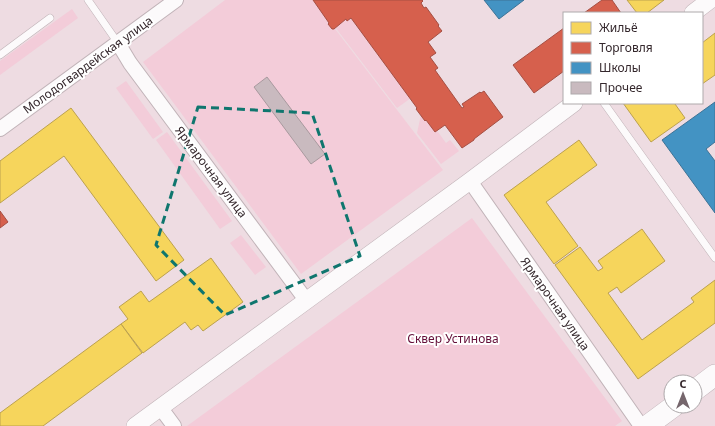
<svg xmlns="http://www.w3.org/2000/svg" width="715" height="426" font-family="'Noto Sans',sans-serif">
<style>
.green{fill:#f3ccd9}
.homes{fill:#f6d55c;stroke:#bca14e}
.shops{fill:#d6604d;stroke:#a54f43}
.schools{fill:#4393c3;stroke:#3e7396}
.building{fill:#c9babf;stroke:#a8999e}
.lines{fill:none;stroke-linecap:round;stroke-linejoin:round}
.service-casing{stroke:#c1b3b8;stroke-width:8}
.minor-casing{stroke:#c1b3b8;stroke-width:16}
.tertiary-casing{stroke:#c1b3b8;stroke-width:18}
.primary-casing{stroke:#c1b3b8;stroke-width:22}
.service{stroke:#fcfafb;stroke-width:7}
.minor{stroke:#fcfafb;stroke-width:14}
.tertiary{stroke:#fcfafb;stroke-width:17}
.primary{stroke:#fcfafb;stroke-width:21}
.marked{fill:none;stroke:#0f766e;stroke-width:3;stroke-dasharray:8 5;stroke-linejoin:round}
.labels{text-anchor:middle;stroke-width:4;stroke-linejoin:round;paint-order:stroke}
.street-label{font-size:12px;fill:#34272c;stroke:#fff}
.park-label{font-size:12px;fill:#640f39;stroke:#fff}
</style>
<rect width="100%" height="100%" fill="#eedce2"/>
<!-- green -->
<g class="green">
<path d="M 225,0 L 313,0 L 443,170 L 301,274 L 143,62 Z"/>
<path d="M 72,9 L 78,18 L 0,75 L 0,61 Z"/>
<path d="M 349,16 L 411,98 L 397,108 L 335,27 Z"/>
<path d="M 126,81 L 163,132 L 153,139 L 116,88 Z"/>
<path d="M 422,110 L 446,143 L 450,140 L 459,151 L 441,164 L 417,133 Z"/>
<path d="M 167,132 L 232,221 L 220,229 L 156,140 Z"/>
<path d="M 472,218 L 622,421 L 615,426 L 187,426 Z"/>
<path d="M 241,235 L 266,267 L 255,275 L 230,243 Z"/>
</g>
<!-- homes -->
<g class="homes">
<path d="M 627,0 L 664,0 L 647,13 L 637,13 Z"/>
<path d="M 715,33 L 715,75 L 702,84 L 702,43 Z"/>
<path d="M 623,103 L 676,103 L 675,104 L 685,118 L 651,142 Z"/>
<path d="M 71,108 L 184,260 L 156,281 L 64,156 L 0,203 L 0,161 Z"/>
<path d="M 579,140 L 597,165 L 546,202 L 578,246 L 554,264 L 504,195 Z"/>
<path d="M 642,229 L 665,261 L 621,293 L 617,287 L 608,293 L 642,340 L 694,302 L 691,298 L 715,280 L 715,323 L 638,379 L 555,265 L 580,247 L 598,271 L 603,268 L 598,261 Z"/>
<path d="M 211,258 L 243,302 L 203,331 L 198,325 L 191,330 L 185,322 L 143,353 L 121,324 L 128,319 L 119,307 L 141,291 L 149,302 Z"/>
<path d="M 121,324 L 142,353 L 43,426 L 0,426 L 0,413 Z"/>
</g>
<!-- shops -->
<g class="shops">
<path d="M 313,0 L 422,0 L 423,1 L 421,3 L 424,8 L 426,7 L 439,25 L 438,26 L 442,31 L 428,42 L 436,53 L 430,57 L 438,68 L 435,70 L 462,108 L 464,107 L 462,104 L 480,92 L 481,93 L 484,91 L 503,117 L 474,139 L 474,140 L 462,148 L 445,125 L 435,132 L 426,120 L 425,121 L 416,109 L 417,108 L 351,18 L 347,21 L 346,19 L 334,29 L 332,29 L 328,24 L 329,23 Z"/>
<path d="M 602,0 L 612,0 L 621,13 L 584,13 Z"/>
<path d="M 564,28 L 564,71 L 534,93 L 513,65 Z"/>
<path d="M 0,211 L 8,222 L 0,228 Z"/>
</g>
<!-- schools -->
<g class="schools">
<path d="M 484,0 L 524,0 L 499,19 Z"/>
<path d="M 715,102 L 715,142 L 706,149 L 715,161 L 715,213 L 662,140 Z"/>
</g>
<!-- building -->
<path class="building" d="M 267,77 L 325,154 L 311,164 L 254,87 Z"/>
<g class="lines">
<!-- service casing -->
<g class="service-casing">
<g id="service">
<path d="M 88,0 L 118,43"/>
<path d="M 0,55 L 50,18"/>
<path d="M 604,103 L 715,258"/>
</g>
</g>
<!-- minor casing -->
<g class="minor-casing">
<g id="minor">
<path d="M 118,43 L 130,63 L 306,300"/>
<path d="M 0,129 L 176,0"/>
<path d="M 470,181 L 641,426"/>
<path d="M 160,407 L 174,426"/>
</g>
</g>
<!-- tertiary casing -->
<g class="tertiary-casing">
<g id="tertiary">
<path d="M 693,13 L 710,0"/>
<path d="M 135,426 L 470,181 L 574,103"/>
</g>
</g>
<!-- primary casing -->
<g class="primary-casing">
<g id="primary">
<path d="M 695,390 L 715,375"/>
<path d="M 647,426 L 674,406"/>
</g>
</g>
<!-- service -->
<use href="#service" class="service"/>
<!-- minor -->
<use href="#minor" class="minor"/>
<!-- tertiary -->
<use href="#tertiary" class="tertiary"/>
<!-- primary -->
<use href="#primary" class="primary"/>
</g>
<!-- marked area -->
<path class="marked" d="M 198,107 L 312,113 L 360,256 L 225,315 L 156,245 Z"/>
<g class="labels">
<!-- street labels -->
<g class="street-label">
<text transform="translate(88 65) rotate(-36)" y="4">Молодогвардейская улица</text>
<text transform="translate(211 172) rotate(53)" y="4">Ярмарочная улица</text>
<text transform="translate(555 304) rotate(55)" y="4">Ярмарочная улица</text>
</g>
<!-- park labels -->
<g class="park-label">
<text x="453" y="343">Сквер Устинова</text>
</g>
</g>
<!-- legend -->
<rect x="563" y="12" width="140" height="92" fill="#ffffff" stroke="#aea9ab"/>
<rect x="571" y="22" width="20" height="12" fill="#f6d55c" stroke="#aea9ab"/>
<text x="599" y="32" font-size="12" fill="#34272c">Жильё</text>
<rect x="571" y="42" width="20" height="12" fill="#d6604d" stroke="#aea9ab"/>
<text x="599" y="52" font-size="12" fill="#34272c">Торговля</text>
<rect x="571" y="62" width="20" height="12" fill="#4393c3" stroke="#aea9ab"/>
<text x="599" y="72" font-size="12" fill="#34272c">Школы</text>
<rect x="571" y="82" width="20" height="12" fill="#c9babf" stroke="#aea9ab"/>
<text x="599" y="92" font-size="12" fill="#34272c">Прочее</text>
<!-- north arrow -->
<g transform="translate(683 394)"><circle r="19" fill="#ffffff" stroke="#aea9ab"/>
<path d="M0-3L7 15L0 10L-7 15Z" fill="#75666c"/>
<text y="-6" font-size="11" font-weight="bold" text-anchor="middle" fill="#34272c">С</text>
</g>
</svg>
